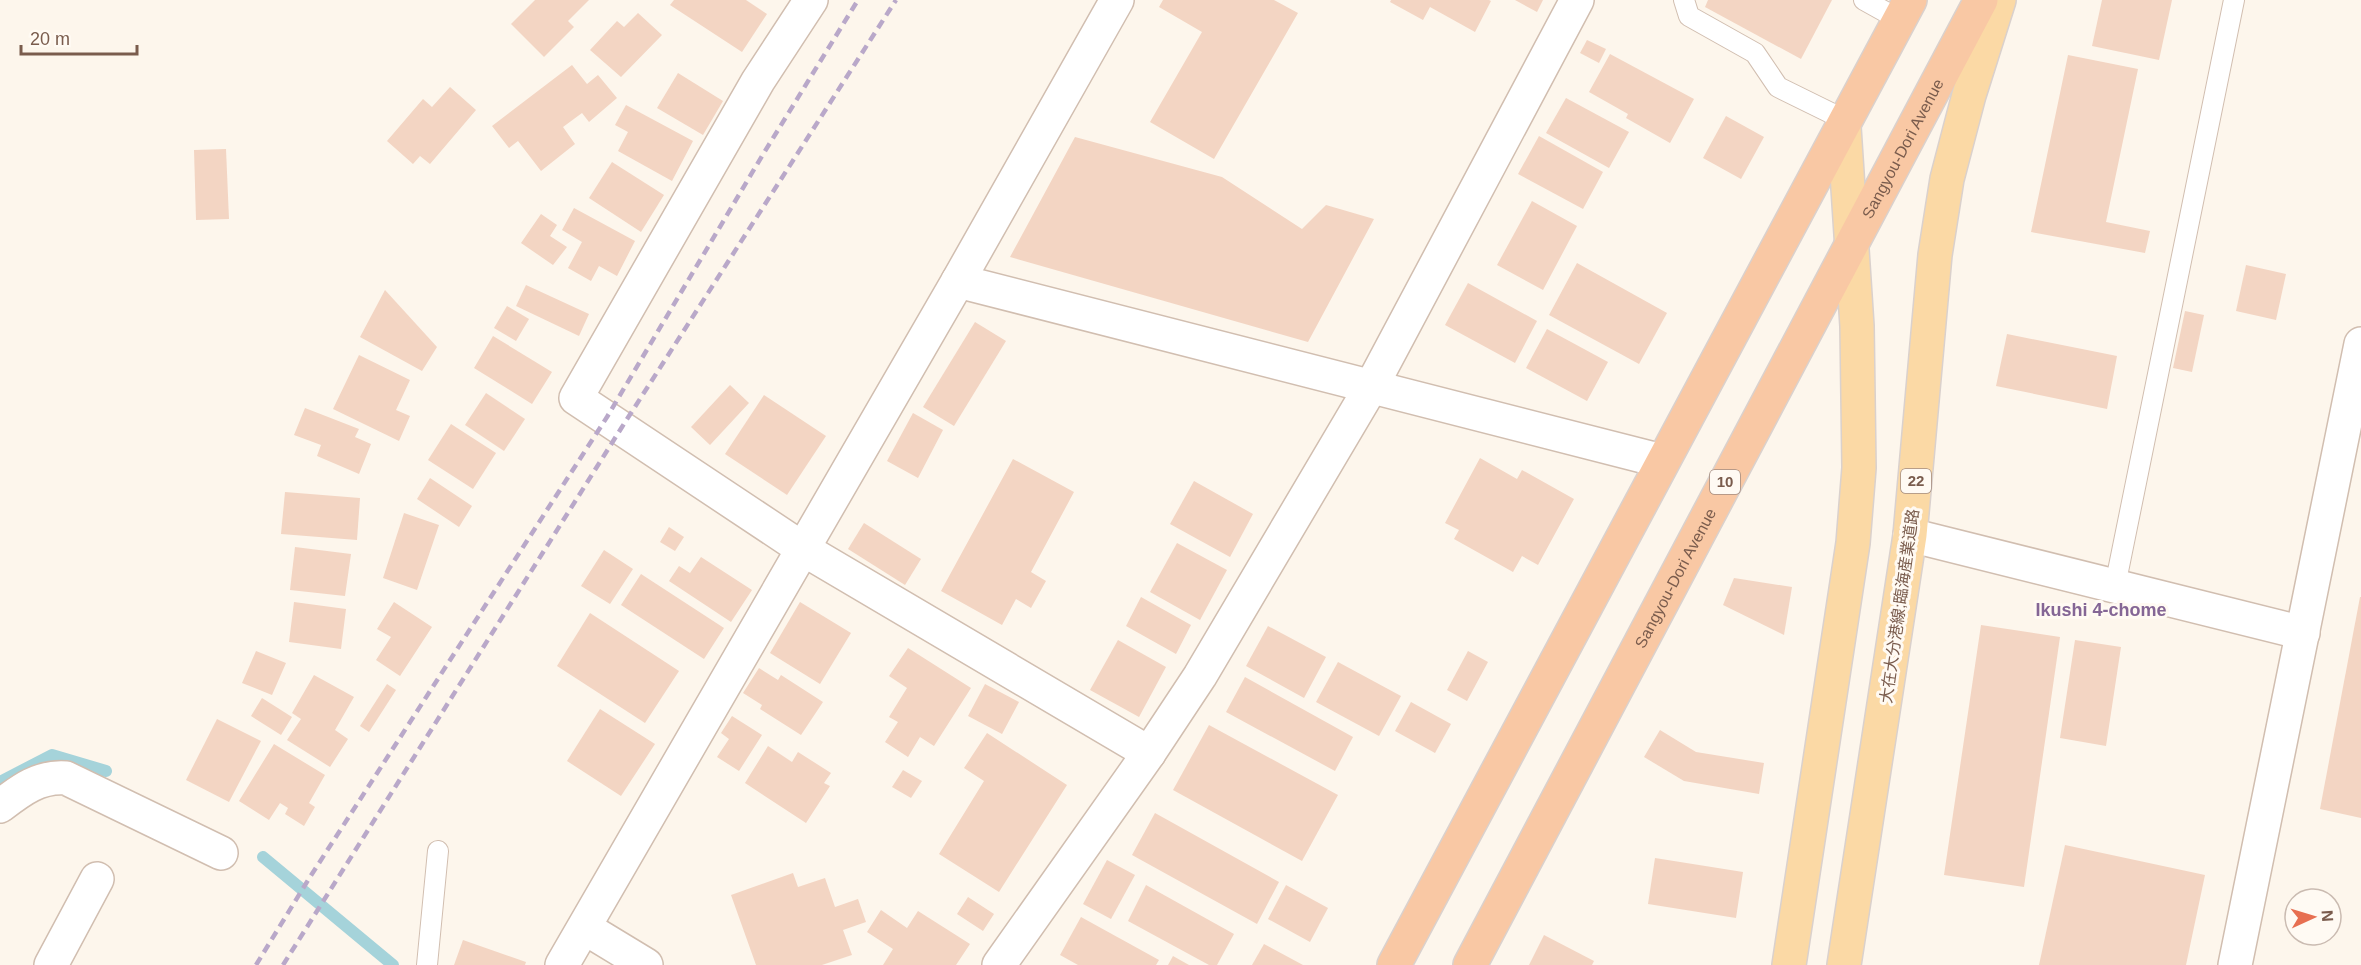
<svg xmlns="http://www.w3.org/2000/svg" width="2361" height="965" font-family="Helvetica,'Noto Sans JP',sans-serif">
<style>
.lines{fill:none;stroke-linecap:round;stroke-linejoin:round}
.stream{stroke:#a5d3da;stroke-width:12}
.building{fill:#f3d5c3}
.service-casing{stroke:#d1beb0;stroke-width:22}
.minor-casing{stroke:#d1beb0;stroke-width:36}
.tertiary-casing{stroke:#d1beb0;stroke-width:36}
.primary-casing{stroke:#dad1cd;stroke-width:36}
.trunk-casing{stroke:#dad1cd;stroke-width:36}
.service{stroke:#fff;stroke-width:20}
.minor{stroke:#fff;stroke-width:33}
.tertiary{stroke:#fff;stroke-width:33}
.primary{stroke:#fbd9a5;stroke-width:33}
.trunk{stroke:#f9c8a4;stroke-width:33}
.rail{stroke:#b9a8c9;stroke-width:4.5;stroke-dasharray:9 6;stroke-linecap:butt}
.labels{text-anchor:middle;stroke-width:6;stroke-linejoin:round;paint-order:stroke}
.shield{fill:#fffaf3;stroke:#a28b7f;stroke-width:1.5}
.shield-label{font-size:15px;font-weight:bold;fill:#7a5c4d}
.street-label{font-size:16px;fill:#7a5c4d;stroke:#fffaf3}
.neighbourhood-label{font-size:18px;font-weight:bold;fill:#846695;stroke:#fffaf3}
</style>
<rect width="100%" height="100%" fill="#fdf6ec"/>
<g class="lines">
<!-- stream -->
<g class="stream">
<path d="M 0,782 L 52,755 L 106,771"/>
<path d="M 263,857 L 393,965"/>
</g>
</g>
<!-- building -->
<g class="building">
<path d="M 535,0 L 589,0 L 568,21 L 574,27 L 544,57 L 511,24 Z"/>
<path d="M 674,0 L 746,0 L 767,14 L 742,52 L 670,5 Z"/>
<path d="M 1163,0 L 1274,0 L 1298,13 L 1214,159 L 1150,122 L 1202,32 L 1159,7 Z"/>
<path d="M 1391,0 L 1489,0 L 1491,1 L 1475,32 L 1430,7 L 1423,20 L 1390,2 Z"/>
<path d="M 1515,0 L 1543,0 L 1537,12 Z"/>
<path d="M 1708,0 L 1832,0 L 1801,59 L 1705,7 Z"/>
<path d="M 2102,0 L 2172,0 L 2159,60 L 2092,46 Z"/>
<path d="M 638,13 L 662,35 L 621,77 L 590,50 L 617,21 L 624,27 Z"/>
<path d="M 1587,40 L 1606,49 L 1599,63 L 1580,53 Z"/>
<path d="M 1610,54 L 1694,99 L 1670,143 L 1626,118 L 1628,114 L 1589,92 Z"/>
<path d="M 2068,55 L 2138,69 L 2106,222 L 2150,231 L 2145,253 L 2031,232 Z"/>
<path d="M 572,65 L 587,84 L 598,75 L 617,98 L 589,122 L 582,113 L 563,127 L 575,144 L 541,171 L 518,141 L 509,148 L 492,126 Z"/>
<path d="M 678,73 L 723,101 L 703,135 L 657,108 Z"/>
<path d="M 450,87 L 476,110 L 430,164 L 420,156 L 413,164 L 387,141 L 423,99 L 432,107 Z"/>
<path d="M 1566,98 L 1629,132 L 1609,168 L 1546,133 Z"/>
<path d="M 626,105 L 693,141 L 672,181 L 618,151 L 628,132 L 615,125 Z"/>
<path d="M 1726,116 L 1764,137 L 1741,179 L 1703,158 Z"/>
<path d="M 1539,136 L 1603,172 L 1583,209 L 1518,174 Z"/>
<path d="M 1075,137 L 1222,177 L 1302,229 L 1326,205 L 1374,219 L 1308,342 L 1010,257 Z"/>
<path d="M 226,149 L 229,219 L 196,220 L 194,150 Z"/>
<path d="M 612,162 L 664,195 L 641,232 L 589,198 Z"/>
<path d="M 1532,201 L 1577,226 L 1543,290 L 1497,265 Z"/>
<path d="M 574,208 L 635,241 L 617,276 L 599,266 L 591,281 L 568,268 L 582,242 L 562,230 Z"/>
<path d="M 541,214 L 557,225 L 550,236 L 567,247 L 553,265 L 521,243 Z"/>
<path d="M 1577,263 L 1667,313 L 1639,364 L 1549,315 Z"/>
<path d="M 2246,265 L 2286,274 L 2276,320 L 2236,311 Z"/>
<path d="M 1468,283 L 1537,321 L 1515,363 L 1445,325 Z"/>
<path d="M 526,285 L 589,314 L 579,336 L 516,306 Z"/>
<path d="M 385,290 L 437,347 L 422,371 L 360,337 Z"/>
<path d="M 507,306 L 529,319 L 516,341 L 494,328 Z"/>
<path d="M 2185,311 L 2204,315 L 2192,372 L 2173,368 Z"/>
<path d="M 975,322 L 1006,341 L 954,426 L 923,407 Z"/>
<path d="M 1547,329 L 1608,362 L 1587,401 L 1526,368 Z"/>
<path d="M 2007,334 L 2117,356 L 2107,409 L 1996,386 Z"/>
<path d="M 493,336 L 552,372 L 532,404 L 474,368 Z"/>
<path d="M 359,355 L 410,380 L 396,410 L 410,416 L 399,441 L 333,409 Z"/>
<path d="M 730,385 L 749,403 L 710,445 L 691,427 Z"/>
<path d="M 486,393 L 525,419 L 504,451 L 465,425 Z"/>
<path d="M 764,395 L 826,436 L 787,495 L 725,454 Z"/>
<path d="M 305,408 L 359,429 L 355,437 L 371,444 L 359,474 L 317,456 L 321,445 L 294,435 Z"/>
<path d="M 913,413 L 943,430 L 918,478 L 887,461 Z"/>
<path d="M 451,424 L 496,453 L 473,489 L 428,460 Z"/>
<path d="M 1480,458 L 1517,479 L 1522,470 L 1574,499 L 1538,565 L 1522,556 L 1513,572 L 1454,539 L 1459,530 L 1445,523 Z"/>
<path d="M 1013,459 L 1074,492 L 1031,572 L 1046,581 L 1031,608 L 1016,599 L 1002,625 L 941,591 Z"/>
<path d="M 430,478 L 472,506 L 459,527 L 417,499 Z"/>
<path d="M 1194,481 L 1253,514 L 1230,557 L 1170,524 Z"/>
<path d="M 285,492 L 360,498 L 357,540 L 281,534 Z"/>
<path d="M 404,513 L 439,525 L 417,590 L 383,578 Z"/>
<path d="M 864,523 L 921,559 L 905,585 L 848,549 Z"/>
<path d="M 669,527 L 684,537 L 675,551 L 660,542 Z"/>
<path d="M 1177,543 L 1227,570 L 1200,620 L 1150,592 Z"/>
<path d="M 295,547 L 351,554 L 345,596 L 290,590 Z"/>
<path d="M 604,550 L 633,569 L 610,604 L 581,586 Z"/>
<path d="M 701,557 L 752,590 L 731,622 L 669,581 L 679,566 L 690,573 Z"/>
<path d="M 641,574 L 724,628 L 704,659 L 621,605 Z"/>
<path d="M 1734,578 L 1792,587 L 1784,635 L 1723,605 Z"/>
<path d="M 1141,597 L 1191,625 L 1176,654 L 1126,626 Z"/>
<path d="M 2360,597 L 2361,597 L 2361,818 L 2320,809 Z"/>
<path d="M 294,602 L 346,609 L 341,649 L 289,642 Z"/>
<path d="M 394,602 L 432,627 L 400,676 L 376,660 L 391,637 L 377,629 Z"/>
<path d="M 800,602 L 851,633 L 820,684 L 770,653 Z"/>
<path d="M 590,613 L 679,671 L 645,723 L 557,666 Z"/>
<path d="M 1981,625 L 2060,637 L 2024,887 L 1944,875 Z"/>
<path d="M 1268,626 L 1326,657 L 1304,698 L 1246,666 Z"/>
<path d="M 1118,640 L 1166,667 L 1139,717 L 1090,690 Z"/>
<path d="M 2075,640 L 2121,647 L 2106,746 L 2060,738 Z"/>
<path d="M 908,648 L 971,688 L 934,746 L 920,737 L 908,757 L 885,742 L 898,722 L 889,717 L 907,688 L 889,676 Z"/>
<path d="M 256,651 L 286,663 L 272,695 L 242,683 Z"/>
<path d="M 1468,651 L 1488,662 L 1467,701 L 1447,690 Z"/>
<path d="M 1338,662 L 1401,696 L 1379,736 L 1316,702 Z"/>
<path d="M 759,668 L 778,680 L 781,675 L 823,702 L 801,735 L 760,709 L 762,705 L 743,693 Z"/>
<path d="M 314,675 L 354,697 L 335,730 L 348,739 L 330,767 L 287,740 L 301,719 L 292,713 Z"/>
<path d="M 1245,677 L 1353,737 L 1335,771 L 1226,712 Z"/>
<path d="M 387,684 L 396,690 L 369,732 L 360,726 Z"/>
<path d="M 985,684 L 1019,702 L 1002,734 L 968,716 Z"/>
<path d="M 262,698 L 292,717 L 281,735 L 251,716 Z"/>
<path d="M 1411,702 L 1451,724 L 1435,753 L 1395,731 Z"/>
<path d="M 600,709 L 655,744 L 621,796 L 567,761 Z"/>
<path d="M 732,716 L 762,735 L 739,771 L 717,757 L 729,739 L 721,733 Z"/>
<path d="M 217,719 L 261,741 L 229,802 L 186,780 Z"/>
<path d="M 1209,725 L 1338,795 L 1302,861 L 1173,790 Z"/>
<path d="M 1660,730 L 1696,752 L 1764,763 L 1759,794 L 1684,781 L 1644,757 Z"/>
<path d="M 987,733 L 1067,785 L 999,892 L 939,854 L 984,781 L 964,768 Z"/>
<path d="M 274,744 L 325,775 L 309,803 L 315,807 L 304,826 L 285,814 L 288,808 L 280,803 L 269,820 L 239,801 Z"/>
<path d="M 768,746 L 792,762 L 798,752 L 831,773 L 824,783 L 830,786 L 806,823 L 745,783 Z"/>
<path d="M 903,770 L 922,781 L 911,798 L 892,787 Z"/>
<path d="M 1155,813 L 1279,882 L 1257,924 L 1132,855 Z"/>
<path d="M 2065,845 L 2205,875 L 2186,965 L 2039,965 Z"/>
<path d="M 1655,858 L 1743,872 L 1736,918 L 1648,904 Z"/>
<path d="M 1107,860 L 1135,875 L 1111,919 L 1083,904 Z"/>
<path d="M 793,873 L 798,887 L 825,878 L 835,907 L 858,899 L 866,922 L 843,930 L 852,955 L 822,965 L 756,965 L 731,895 Z"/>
<path d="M 1146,885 L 1234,934 L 1217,965 L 1209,965 L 1128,921 Z"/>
<path d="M 1286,885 L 1328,908 L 1310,942 L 1268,919 Z"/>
<path d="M 968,897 L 994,914 L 983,931 L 957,914 Z"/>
<path d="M 881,910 L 907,928 L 918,911 L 970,944 L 956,965 L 883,965 L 893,949 L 867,932 Z"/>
<path d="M 1081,917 L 1159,960 L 1156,965 L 1078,965 L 1060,955 Z"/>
<path d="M 1544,935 L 1594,961 L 1592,965 L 1529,965 Z"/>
<path d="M 463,940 L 526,962 L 525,965 L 454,965 Z"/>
<path d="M 1264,944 L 1303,965 L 1252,965 Z"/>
<path d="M 1173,956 L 1189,965 L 1168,965 Z"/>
</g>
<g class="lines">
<!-- service casing -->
<g class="service-casing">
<g id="service">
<path d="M 1684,0 L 1689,16 L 1755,53 L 1778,87 L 1847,121"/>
<path d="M 1864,0 L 1900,20"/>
<path d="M 2115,586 L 2234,0"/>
<path d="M 427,965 L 438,851"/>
</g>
</g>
<!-- minor casing -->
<g class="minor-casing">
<g id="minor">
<path d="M 811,0 L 758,81 L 576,398 L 803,549 L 1149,753"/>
<path d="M 0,806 C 21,790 39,776 66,778 L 221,853"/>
<path d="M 585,928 L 646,965"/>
<path d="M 51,965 L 97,879"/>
<path d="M 562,965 L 958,281 L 1117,0"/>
<path d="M 999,965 L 1149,753 L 1200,676 L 1371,387 L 1577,0"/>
</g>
</g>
<!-- tertiary casing -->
<g class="tertiary-casing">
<g id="tertiary">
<path d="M 958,281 L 1662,461"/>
<path d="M 1910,535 L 2303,633"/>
<path d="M 2235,965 L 2361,344"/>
</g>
</g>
<!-- primary casing -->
<g class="primary-casing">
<g id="primary">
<path d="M 1789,965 L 1853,543 L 1859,468 L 1857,326 L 1844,127"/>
<path d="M 1844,965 L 1910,535 L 1935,255 L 1947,179 L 1969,95 L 1999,0"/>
</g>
</g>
<!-- trunk casing -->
<g class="trunk-casing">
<g id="trunk">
<path d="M 1394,965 L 1910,0"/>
<path id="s1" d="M 1470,965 L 1981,0"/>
</g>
</g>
<!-- service -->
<use href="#service" class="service"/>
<!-- minor -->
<use href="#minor" class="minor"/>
<!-- tertiary -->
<use href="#tertiary" class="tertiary"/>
<!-- primary -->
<use href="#primary" class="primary"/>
<!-- trunk -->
<use href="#trunk" class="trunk"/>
<!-- rail -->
<g class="rail">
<path d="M 256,965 L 310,877 L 607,417 L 762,156 L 858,0"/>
<path d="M 283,965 L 622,427 L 896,0"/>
</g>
</g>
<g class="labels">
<!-- shield labels -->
<g class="shield">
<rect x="1901" y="469" width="30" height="24" rx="4.5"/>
<rect x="1710" y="470" width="30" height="24" rx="4.5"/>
</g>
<g class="shield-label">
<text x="1916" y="486">22</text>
<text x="1725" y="487">10</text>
</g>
<!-- street labels -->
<g class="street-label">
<text dy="6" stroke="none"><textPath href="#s1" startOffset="924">Sangyou-Dori Avenue</textPath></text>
<text dy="6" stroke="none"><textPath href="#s1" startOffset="438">Sangyou-Dori Avenue</textPath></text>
<text transform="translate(1899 606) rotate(-82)" y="6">大在大分港線;臨海産業道路</text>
</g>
<!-- neighbourhood labels -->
<g class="neighbourhood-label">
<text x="2101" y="616">Ikushi 4-chome</text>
</g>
</g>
<!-- north arrow -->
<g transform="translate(2313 917) rotate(86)"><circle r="28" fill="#fffaf3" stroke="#cabbb1" stroke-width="1.5"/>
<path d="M0-4.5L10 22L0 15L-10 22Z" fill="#e76f51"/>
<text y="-9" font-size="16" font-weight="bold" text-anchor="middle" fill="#7a5c4d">N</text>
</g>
<!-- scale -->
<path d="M21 45v9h116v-9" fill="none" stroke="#7a5c4d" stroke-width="3"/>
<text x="30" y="45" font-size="18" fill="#7a5c4d" stroke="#fffaf3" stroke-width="4.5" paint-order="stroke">20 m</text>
</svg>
